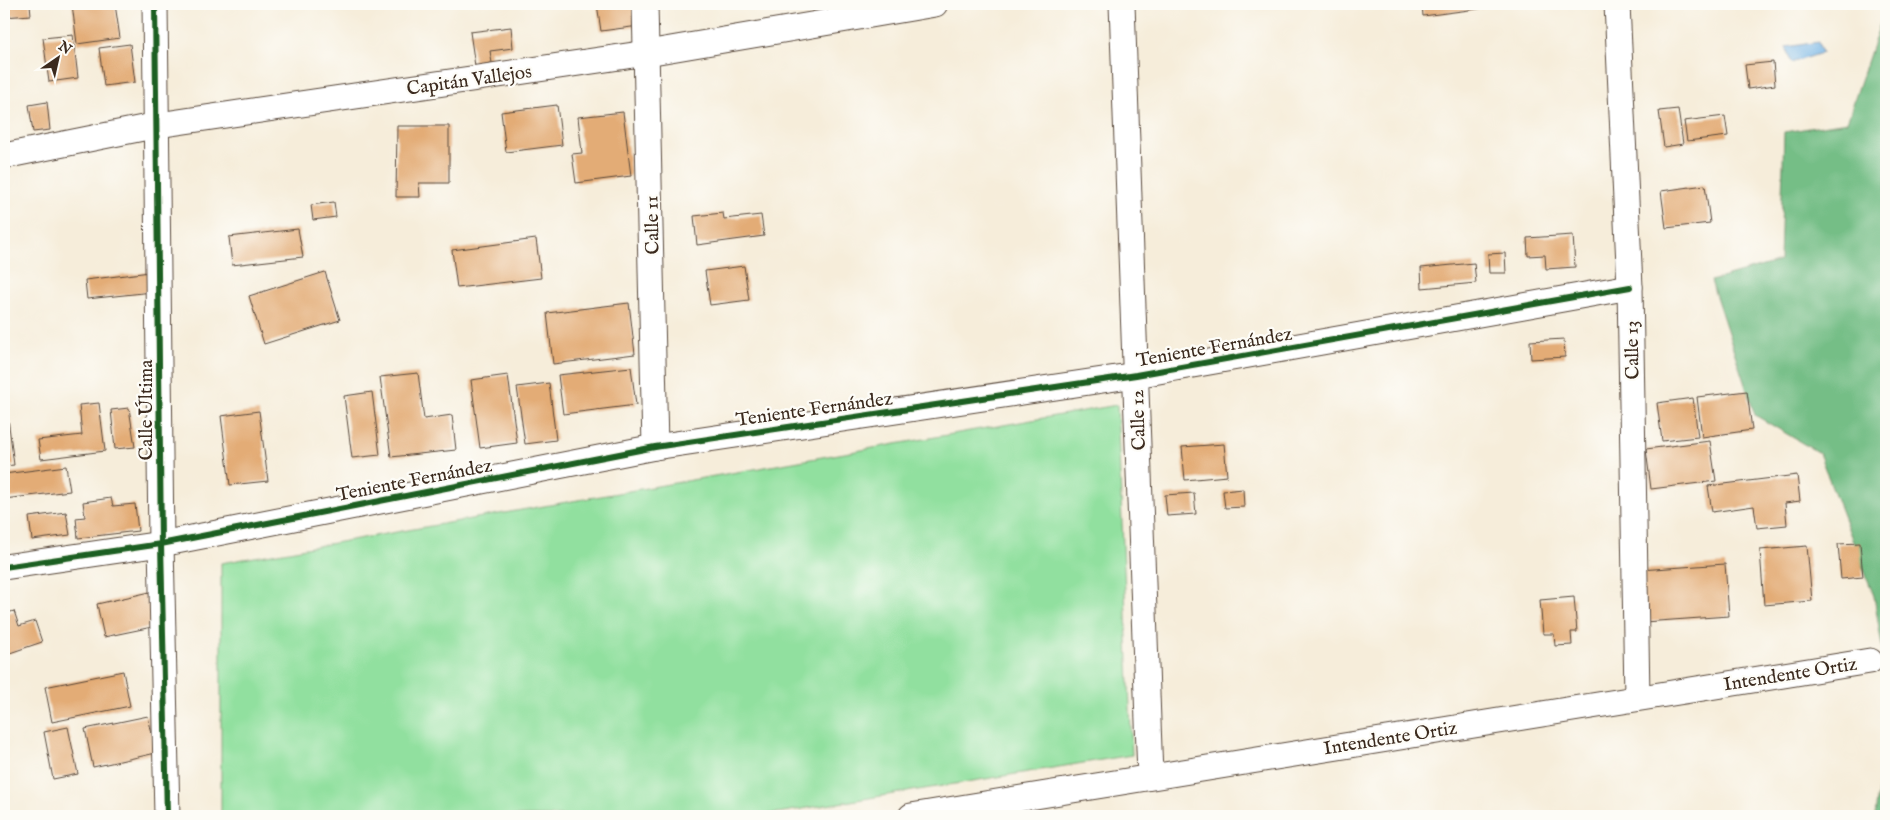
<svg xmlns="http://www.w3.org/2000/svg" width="1890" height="820" font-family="'IM FELL English',serif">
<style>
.green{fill:#91e09f;stroke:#66855e}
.forest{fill:#74be86;stroke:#587452}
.water{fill:#6fb1e4;stroke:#556e81}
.building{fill:#e3ac76}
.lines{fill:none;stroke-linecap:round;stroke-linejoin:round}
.street-casing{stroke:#57473a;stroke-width:27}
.street{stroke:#fff;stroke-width:25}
.cycleway-casing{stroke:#fdfcf7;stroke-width:9}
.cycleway{stroke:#1b5e20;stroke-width:6}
.labels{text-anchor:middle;stroke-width:4.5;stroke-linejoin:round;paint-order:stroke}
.street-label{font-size:19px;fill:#3b2a1e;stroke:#fdfcf7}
</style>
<rect width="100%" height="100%" fill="#fdfcf7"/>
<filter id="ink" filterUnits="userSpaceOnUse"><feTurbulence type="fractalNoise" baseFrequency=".02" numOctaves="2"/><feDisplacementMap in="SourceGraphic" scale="10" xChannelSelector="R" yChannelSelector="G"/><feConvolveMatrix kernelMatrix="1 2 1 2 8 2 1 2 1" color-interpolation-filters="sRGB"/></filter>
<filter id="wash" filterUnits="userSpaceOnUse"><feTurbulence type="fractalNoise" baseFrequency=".0096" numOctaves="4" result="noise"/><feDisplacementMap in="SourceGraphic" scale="20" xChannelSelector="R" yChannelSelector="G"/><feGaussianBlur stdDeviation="1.12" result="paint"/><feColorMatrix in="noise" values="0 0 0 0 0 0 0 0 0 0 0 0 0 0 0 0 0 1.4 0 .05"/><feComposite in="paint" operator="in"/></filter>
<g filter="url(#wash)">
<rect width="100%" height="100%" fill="#f6edda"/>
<!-- green -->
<path class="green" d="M 1117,405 L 1132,755 L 759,816 L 221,816 L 221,563 Z"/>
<!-- forest -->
<g class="forest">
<path d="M 1884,4 L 1886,4 L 1886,672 L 1874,596 L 1819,453 L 1755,415 L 1711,281 L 1780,261 L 1784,132 L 1847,122 L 1884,12 Z"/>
<path d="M 1886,728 L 1886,816 L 1875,816 Z"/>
</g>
<!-- water -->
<path class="water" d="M 1818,42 L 1822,53 L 1791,63 L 1786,47 Z"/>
<g id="blocks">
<!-- building -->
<g class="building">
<path d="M 4,4 L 30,4 L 31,15 L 4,17 Z"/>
<path d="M 72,4 L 115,4 L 120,38 L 77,44 Z"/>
<path d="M 597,4 L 636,4 L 639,26 L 601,31 Z"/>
<path d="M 1422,4 L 1485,4 L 1485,8 L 1423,16 Z"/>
<path d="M 511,27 L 513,48 L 490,51 L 492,63 L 475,66 L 470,32 Z"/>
<path d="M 73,35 L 78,78 L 49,82 L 43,38 Z"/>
<path d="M 130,44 L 135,82 L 104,86 L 99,48 Z"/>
<path d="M 1773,62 L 1775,85 L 1748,89 L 1745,65 Z"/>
<path d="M 47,102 L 50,130 L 33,132 L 29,105 Z"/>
<path d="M 557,105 L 562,145 L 506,152 L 501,112 Z"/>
<path d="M 1678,109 L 1683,144 L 1664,147 L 1659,111 Z"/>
<path d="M 623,112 L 631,176 L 576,183 L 572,154 L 582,153 L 578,117 Z"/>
<path d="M 1725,116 L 1728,136 L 1687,141 L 1684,121 Z"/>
<path d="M 397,126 L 449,126 L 449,183 L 419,183 L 420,197 L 396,197 Z"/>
<path d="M 1705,185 L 1710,223 L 1666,228 L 1661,191 Z"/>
<path d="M 334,202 L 336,217 L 313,220 L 311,205 Z"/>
<path d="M 723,213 L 724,219 L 761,215 L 764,236 L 697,245 L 694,216 Z"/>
<path d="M 298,229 L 303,257 L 232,265 L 229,237 Z"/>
<path d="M 1573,235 L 1575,267 L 1546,269 L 1545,255 L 1528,256 L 1527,238 Z"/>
<path d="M 536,239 L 541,278 L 457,288 L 452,250 Z"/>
<path d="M 1505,253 L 1506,273 L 1489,273 L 1488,254 Z"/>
<path d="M 1474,263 L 1476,283 L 1422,288 L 1421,268 Z"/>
<path d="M 744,266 L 749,300 L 710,305 L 705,271 Z"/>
<path d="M 150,272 L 152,292 L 87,299 L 85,280 Z"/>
<path d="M 325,272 L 340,320 L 264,344 L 249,296 Z"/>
<path d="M 629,303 L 635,354 L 553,364 L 547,313 Z"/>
<path d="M 1564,339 L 1565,357 L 1531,359 L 1530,341 Z"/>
<path d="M 631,367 L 636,405 L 563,414 L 558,375 Z"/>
<path d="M 418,373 L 424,419 L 452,415 L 456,450 L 391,457 L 380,377 Z"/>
<path d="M 508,375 L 517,443 L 480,448 L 471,380 Z"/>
<path d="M 549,383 L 556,440 L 525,444 L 517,387 Z"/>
<path d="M 1747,391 L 1752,430 L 1702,437 L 1697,397 Z"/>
<path d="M 372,392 L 380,455 L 352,458 L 344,396 Z"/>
<path d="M 1693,398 L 1698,437 L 1662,441 L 1657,403 Z"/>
<path d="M 99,403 L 105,451 L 41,459 L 38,440 L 82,435 L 79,405 Z"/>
<path d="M 129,408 L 135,447 L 115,449 L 111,410 Z"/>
<path d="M 259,411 L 268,481 L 230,485 L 221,416 Z"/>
<path d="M 4,418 L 8,418 L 14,465 L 4,466 Z"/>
<path d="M 1710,441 L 1716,481 L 1651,489 L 1646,449 Z"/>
<path d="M 1224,444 L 1227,476 L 1185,480 L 1182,447 Z"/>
<path d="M 66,466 L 70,491 L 4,499 L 4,474 Z"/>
<path d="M 1797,475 L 1800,501 L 1785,503 L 1787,525 L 1757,528 L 1754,506 L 1712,512 L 1708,486 Z"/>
<path d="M 1243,489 L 1244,507 L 1225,508 L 1223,491 Z"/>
<path d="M 1194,493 L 1196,514 L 1167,516 L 1165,495 Z"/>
<path d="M 111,498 L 113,506 L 135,504 L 138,531 L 78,538 L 76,518 L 85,517 L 83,502 Z"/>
<path d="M 66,512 L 70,535 L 32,540 L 29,517 Z"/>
<path d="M 1860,543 L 1863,577 L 1841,579 L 1838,544 Z"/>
<path d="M 1807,546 L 1812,601 L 1764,605 L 1760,550 Z"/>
<path d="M 1725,564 L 1729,616 L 1644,622 L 1640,570 Z"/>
<path d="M 150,592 L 157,626 L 104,637 L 97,604 Z"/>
<path d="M 1574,597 L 1577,632 L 1571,632 L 1572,645 L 1555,646 L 1554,634 L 1543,634 L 1540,600 Z"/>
<path d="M 14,611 L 19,626 L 35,621 L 42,642 L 4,655 L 4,614 Z"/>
<path d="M 123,671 L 130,706 L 52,722 L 45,687 Z"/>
<path d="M 148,716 L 156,753 L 93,767 L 85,729 Z"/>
<path d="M 68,727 L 78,774 L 53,779 L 44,732 Z"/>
</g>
</g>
</g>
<g filter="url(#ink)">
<use href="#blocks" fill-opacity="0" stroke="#57473a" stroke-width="1"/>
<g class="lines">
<!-- street casing -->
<g class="street-casing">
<g id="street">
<path d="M 155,4 L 161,544 L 167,816"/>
<path d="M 645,4 L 655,447"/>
<path d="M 1122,4 L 1150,776"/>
<path d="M 1617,4 L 1630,287 L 1637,697"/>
<path d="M 4,156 L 158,125 L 647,53 L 935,4"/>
<path d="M 4,567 L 161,544 L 655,447 L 1136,375 L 1630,287"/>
<path d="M 911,816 L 1870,661"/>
</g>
</g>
<!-- street -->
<use href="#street" class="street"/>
<!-- cycleway casing -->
<g class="cycleway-casing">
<g id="cycleway">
<path d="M 155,4 L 161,544 L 167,816"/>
<path d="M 4,567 L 161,544 L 655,447 L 1136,375 L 1630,287"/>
</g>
</g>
<!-- cycleway -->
<use href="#cycleway" class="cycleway"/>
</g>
</g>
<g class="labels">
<!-- street labels -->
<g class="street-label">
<text transform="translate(469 79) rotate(-8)" y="7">Capitán Vallejos</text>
<text transform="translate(651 225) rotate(-91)" y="7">Calle 11</text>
<text transform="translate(1214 346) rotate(-10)" y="7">Teniente Fernández</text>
<text transform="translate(1631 350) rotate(-91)" y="7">Calle 13</text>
<text transform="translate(814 408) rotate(-8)" y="7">Teniente Fernández</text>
<text transform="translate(145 410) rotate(-90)" y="7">Calle Última</text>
<text transform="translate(1137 420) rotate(-92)" y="7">Calle 12</text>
<text transform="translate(414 479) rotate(-11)" y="7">Teniente Fernández</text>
<text transform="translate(1790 673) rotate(-9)" y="7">Intendente Ortiz</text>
<text transform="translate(1390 737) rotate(-9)" y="7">Intendente Ortiz</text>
</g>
</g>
<!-- margin -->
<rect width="1890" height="820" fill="none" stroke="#fdfcf7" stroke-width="20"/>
<!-- north arrow -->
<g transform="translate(58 58) rotate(34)" stroke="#fdfcf7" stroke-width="4" paint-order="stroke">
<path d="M0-4L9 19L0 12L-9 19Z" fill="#3b2a1e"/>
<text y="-8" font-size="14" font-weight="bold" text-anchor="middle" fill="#3b2a1e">N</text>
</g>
</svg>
